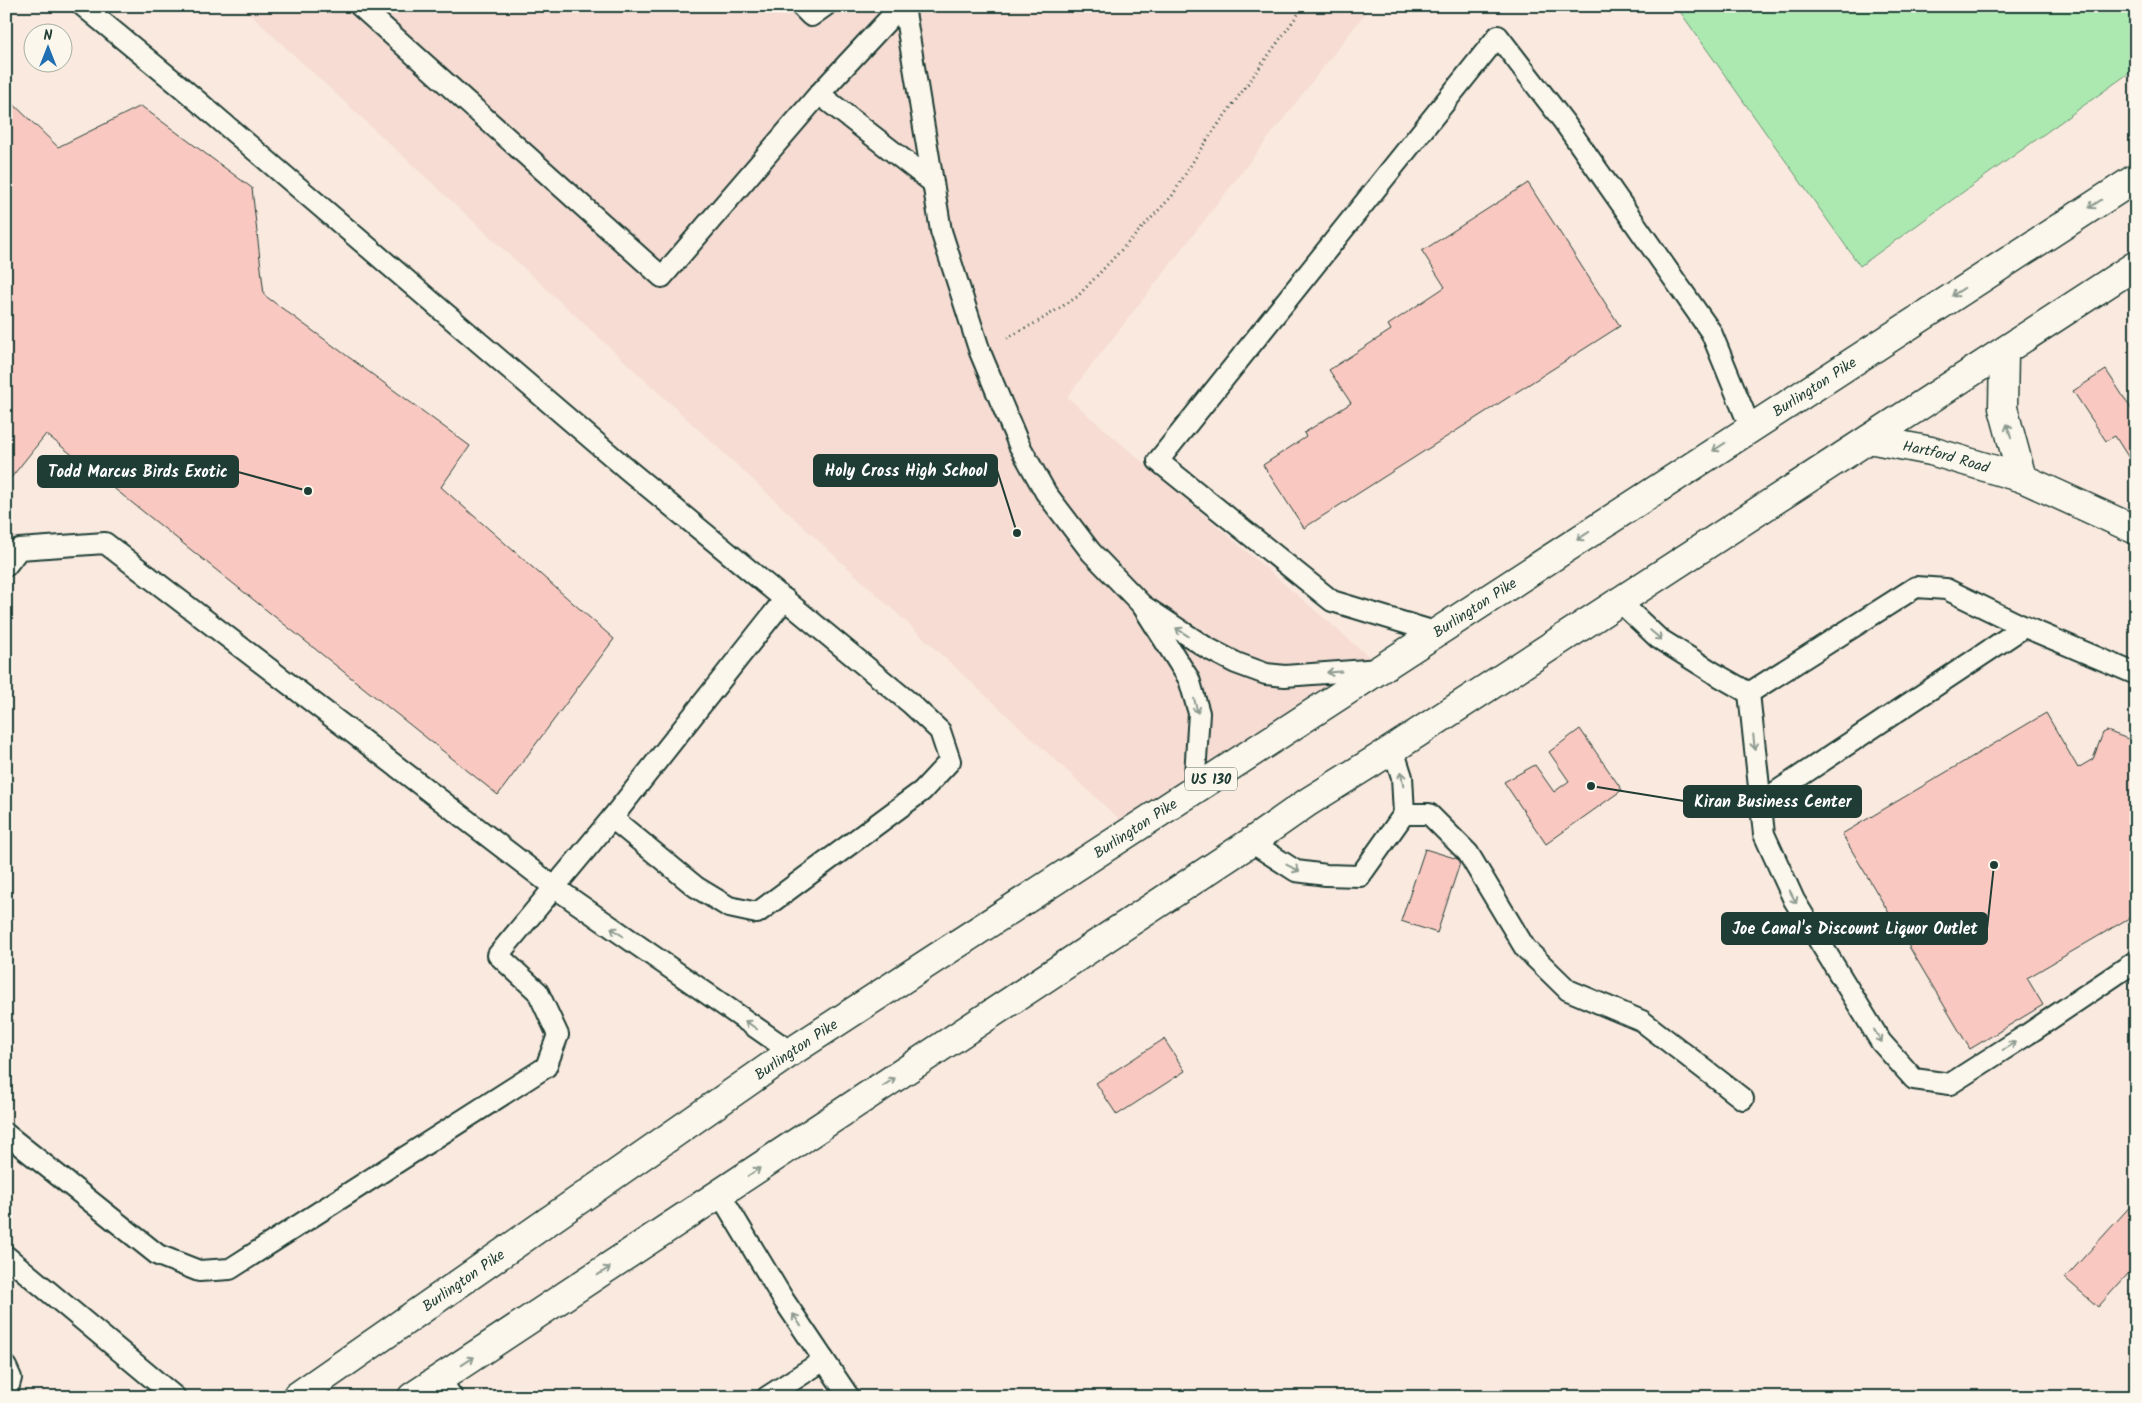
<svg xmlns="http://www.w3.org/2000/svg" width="2142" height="1403" font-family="Kalam,sans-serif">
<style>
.built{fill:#f6dcd3}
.green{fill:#ace9b0;stroke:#669372}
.building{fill:#f9c9c1;stroke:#1f3d34}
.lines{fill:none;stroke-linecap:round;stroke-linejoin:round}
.service-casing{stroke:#1f3d34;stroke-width:24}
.tertiary-casing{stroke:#1f3d34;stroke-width:31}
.trunk-casing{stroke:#1f3d34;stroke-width:31}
.path{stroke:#1f3d34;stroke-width:3;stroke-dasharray:1 4;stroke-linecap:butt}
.service{stroke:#fbf7ec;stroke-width:20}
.tertiary{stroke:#fbf7ec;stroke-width:28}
.trunk{stroke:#fbf7ec;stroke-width:28}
.oneway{stroke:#8d9a90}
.labels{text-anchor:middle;stroke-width:4;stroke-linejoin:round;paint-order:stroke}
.shield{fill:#fbf7ec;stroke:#61756b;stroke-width:1}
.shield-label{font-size:14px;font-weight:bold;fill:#1f3d34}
.street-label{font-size:15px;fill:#1f3d34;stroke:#fbf7ec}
.leader{fill:none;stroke:#1f3d34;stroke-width:2}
.callout-dot{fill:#1f3d34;stroke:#fbf7ec;stroke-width:2}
.callout{fill:#1f3d34;stroke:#1f3d34;stroke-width:2}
.callout-label{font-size:16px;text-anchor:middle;font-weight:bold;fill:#fff}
</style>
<rect width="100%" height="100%" fill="#fae9df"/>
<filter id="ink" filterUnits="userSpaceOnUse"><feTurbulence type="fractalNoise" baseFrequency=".02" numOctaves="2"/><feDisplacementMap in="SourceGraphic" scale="10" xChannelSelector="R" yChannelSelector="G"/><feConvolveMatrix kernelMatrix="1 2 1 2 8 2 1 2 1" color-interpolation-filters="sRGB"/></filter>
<g filter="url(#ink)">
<!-- built -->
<path class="built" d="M 241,6 L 1371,6 L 1067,397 L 1382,668 L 1132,831 Z"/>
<!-- green -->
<path class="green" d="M 1676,6 L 2136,6 L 2136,68 L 1860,266 Z"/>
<!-- building -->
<g class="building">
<path d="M 6,97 L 58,147 L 141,106 L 252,188 L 264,295 L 470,446 L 441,487 L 614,639 L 498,795 L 46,434 L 6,484 Z"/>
<path d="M 1528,183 L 1620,326 L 1304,528 L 1263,465 L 1306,437 L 1304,433 L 1351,403 L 1329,370 L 1391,330 L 1388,325 L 1445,287 L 1422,251 Z"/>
<path d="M 2106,370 L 2136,416 L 2136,461 L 2132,463 L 2115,436 L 2106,441 L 2073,391 Z"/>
<path d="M 2046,713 L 2078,768 L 2093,759 L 2103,733 L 2107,731 L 2136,742 L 2136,914 L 2027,978 L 2043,1005 L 1970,1049 L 1842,834 Z"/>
<path d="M 1580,729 L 1622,790 L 1546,844 L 1504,782 L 1535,765 L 1554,792 L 1569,781 L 1549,752 Z"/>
<path d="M 1425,849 L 1461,860 L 1437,933 L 1401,921 Z"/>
<path d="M 1164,1039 L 1185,1071 L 1117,1115 L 1096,1083 Z"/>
<path d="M 2136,1200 L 2136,1265 L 2098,1307 L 2065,1278 Z"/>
</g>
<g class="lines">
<!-- service casing -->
<g class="service-casing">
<g id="service">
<path d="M 360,6 L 662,277 L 819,94 L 901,6"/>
<path d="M 801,6 L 811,16 L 825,6"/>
<path d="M 904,6 L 941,231 L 980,352 L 1019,445 L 1046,493 L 1091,552 L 1142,605"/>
<path d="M 819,94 L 932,182"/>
<path d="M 6,566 L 19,549 L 105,543 L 554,887 L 791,1052"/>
<path d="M 1620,602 L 1658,638 L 1714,673 L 1749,693"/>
<path d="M 1435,632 L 1332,601 L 1158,461 L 1498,36 L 1564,122 L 1711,332 L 1750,427"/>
<path d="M 1749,693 L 1764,834 L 1794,900 L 1881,1042 L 1914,1079 L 1950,1084 L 2028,1034 L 2136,961"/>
<path d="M 1749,693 L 1916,587 L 1946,589 L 2018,624 L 2136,674"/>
<path d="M 1194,790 L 1199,713 L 1189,679 L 1142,605 L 1207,648 L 1236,663 L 1266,674 L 1285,676 L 1380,669"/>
<path d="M 1761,802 L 2024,627"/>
<path d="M 1404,814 L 1429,814 L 1468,853 L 1525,948 L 1568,990 L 1642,1021 L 1743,1099"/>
<path d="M 612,818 L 785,599"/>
<path d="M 1251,842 L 1296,871 L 1326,875 L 1360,876 L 1404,814 L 1402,777 L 1393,749"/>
<path d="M 6,1134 L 158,1255 L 199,1271 L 230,1269 L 546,1067 L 558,1035 L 538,992 L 498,955 L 612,818 L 696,887 L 729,907 L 757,913 L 922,791 L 950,761 L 940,731 L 910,703 L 628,470 L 180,86 L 83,6"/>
<path d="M 720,1194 L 783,1299 L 849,1397"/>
<path d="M 6,1256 L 175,1397"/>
<path d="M 6,1367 L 11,1378 L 6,1396"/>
<path d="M 440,1379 L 452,1397"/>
<path d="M 767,1397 L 824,1360"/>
</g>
</g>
<!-- tertiary casing -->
<g class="tertiary-casing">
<g id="tertiary">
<path d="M 2004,352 L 2003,408 L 2022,478"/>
<path id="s1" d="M 1869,439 L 1931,451 L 2022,478 L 2136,530"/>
</g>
</g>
<!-- trunk casing -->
<g class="trunk-casing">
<g id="trunk">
<path id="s2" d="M 296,1397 L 791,1052 L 2136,178"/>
<path d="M 412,1397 L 1251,842 L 1308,802 L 1393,749 L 2136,265"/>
</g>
</g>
<!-- path -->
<path class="path" d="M 1007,338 L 1039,321 L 1077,297 L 1172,196 L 1202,147 L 1304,6"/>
<!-- service -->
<use href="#service" class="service"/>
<!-- tertiary -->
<use href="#tertiary" class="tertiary"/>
<!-- trunk -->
<use href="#trunk" class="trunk"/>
</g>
<!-- one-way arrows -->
<defs><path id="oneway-shaft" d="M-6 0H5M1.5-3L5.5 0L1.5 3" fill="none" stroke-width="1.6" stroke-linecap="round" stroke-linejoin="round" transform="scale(1.25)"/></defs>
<g class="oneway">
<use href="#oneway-shaft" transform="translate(2095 204) rotate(147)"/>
<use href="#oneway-shaft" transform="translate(1958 292) rotate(147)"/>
<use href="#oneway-shaft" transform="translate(2009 431) rotate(-106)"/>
<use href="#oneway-shaft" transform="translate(1719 447) rotate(147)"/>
<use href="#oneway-shaft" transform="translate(1583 536) rotate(147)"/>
<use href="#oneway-shaft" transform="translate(1182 632) rotate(-147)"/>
<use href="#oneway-shaft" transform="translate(1656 635) rotate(40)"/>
<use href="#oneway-shaft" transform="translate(1334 672) rotate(176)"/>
<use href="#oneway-shaft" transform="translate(1196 706) rotate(75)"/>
<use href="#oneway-shaft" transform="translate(1754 742) rotate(84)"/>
<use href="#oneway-shaft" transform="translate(1402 779) rotate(-100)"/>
<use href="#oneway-shaft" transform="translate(1293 868) rotate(27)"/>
<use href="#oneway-shaft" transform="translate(1793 897) rotate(63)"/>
<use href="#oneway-shaft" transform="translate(617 932) rotate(-145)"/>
<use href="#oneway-shaft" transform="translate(751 1025) rotate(-145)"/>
<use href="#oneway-shaft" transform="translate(1878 1036) rotate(58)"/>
<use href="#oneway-shaft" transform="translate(2009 1046) rotate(-32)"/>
<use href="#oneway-shaft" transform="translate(889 1082) rotate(-34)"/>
<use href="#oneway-shaft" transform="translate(754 1172) rotate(-34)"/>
<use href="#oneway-shaft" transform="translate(604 1271) rotate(-33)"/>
<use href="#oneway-shaft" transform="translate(797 1320) rotate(-124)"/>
<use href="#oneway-shaft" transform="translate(468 1361) rotate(-33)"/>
</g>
</g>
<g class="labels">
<!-- shield labels -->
<rect class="shield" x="1185" y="767.5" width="52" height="23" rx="4"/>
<g class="shield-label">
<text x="1211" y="784">US 130</text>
</g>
<!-- street labels -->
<g class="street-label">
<text dy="5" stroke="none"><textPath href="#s2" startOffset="1824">Burlington Pike</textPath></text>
<text dy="5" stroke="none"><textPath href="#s1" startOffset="79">Hartford Road</textPath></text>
<text dy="5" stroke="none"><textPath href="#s2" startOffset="1419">Burlington Pike</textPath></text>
<text dy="5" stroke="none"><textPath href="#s2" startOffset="1014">Burlington Pike</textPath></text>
<text dy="5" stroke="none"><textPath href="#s2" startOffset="609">Burlington Pike</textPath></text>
<text dy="5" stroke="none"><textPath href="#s2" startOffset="204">Burlington Pike</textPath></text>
</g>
</g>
<!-- callouts -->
<path class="leader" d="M1017 533L997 470M308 491L238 472M1591 786L1684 801M1994 865L1987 929"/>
<g class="callout-dot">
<circle cx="1017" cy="533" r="5"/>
<circle cx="308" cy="491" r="5"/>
<circle cx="1591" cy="786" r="5"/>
<circle cx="1994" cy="865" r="5"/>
</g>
<g class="callout">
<rect x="814" y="455" width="183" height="31" rx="5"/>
<rect x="38" y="456" width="200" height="31" rx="5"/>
<rect x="1684" y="786" width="177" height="31" rx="5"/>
<rect x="1722" y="913" width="265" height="31" rx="5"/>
</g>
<g class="callout-label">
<text x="906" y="476">Holy Cross High School</text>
<text x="138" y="477">Todd Marcus Birds Exotic</text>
<text x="1773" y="807">Kiran Business Center</text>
<text x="1855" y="934">Joe Canal's Discount Liquor Outlet</text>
</g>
<!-- margin -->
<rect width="2142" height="1403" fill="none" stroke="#fbf7ec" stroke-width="25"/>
<rect x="12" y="12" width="2117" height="1378" fill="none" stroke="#1f3d34" stroke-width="2" filter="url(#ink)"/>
<!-- north arrow -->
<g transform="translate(48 48)"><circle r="24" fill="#fbf7ec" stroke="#a3ada2"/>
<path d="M0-4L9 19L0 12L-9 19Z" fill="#1f6fb2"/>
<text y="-8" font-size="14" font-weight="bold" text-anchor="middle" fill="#1f3d34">N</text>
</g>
</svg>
